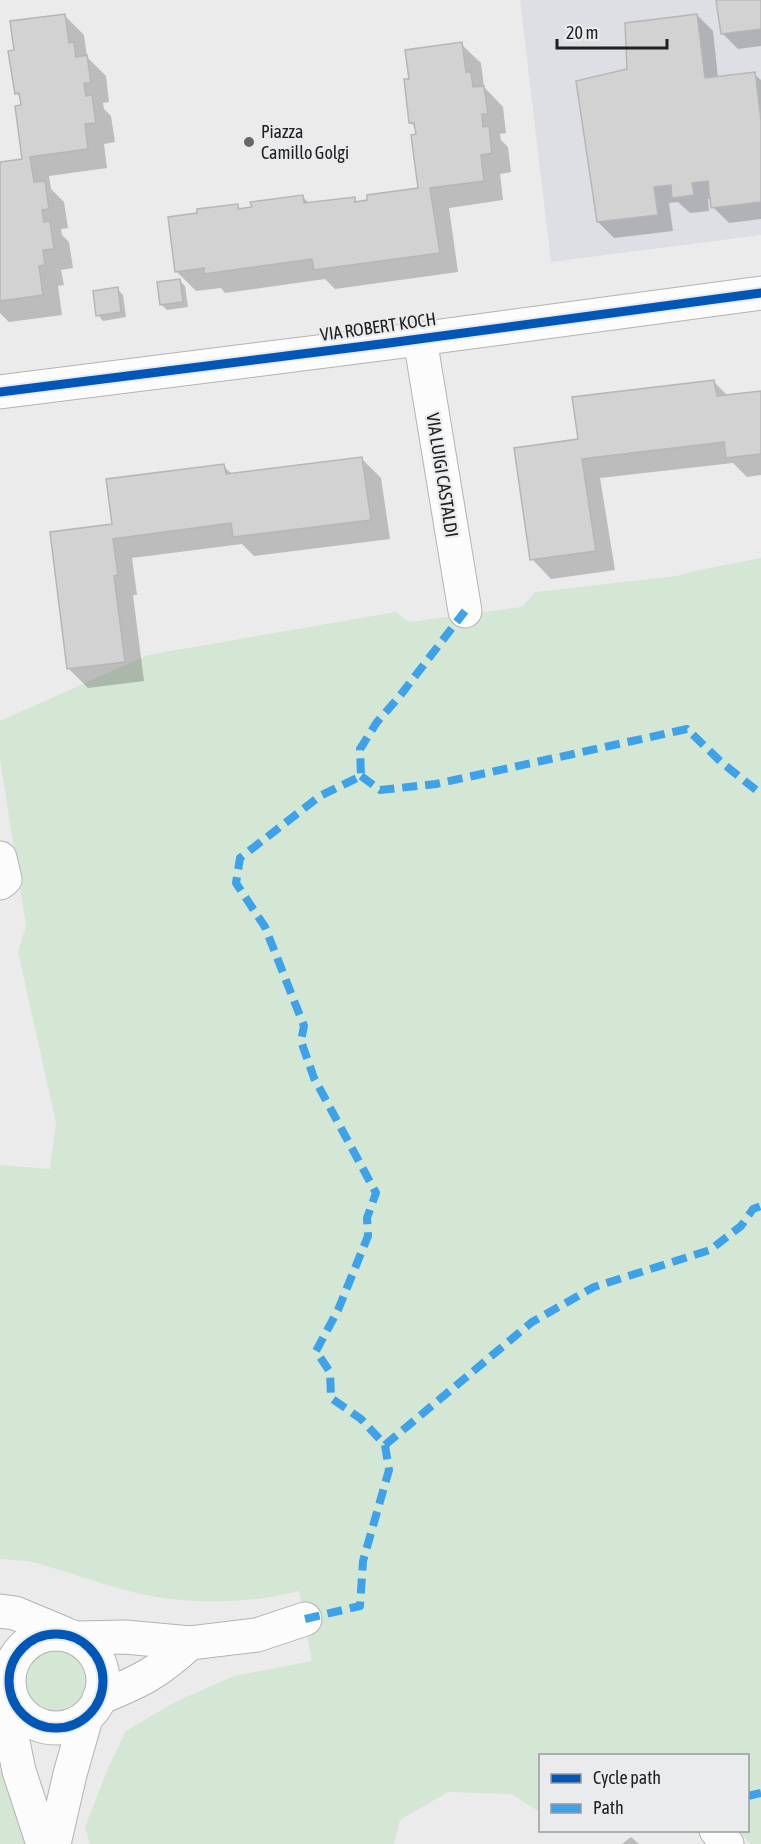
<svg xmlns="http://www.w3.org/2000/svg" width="761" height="1844" font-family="'Asap Condensed',sans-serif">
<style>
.built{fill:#dddfe5}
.green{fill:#d4e7d4}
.shadow{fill:#0003}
.building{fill:#d2d2d2;stroke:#b6b6b7;stroke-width:1.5}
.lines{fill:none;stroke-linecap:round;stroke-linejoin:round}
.service-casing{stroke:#b3b3b4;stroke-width:20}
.minor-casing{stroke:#b3b3b4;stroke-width:35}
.service{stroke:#fcfcfc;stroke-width:18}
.minor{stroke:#fcfcfc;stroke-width:33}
.quiet{stroke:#3da2ea;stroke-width:8;stroke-dasharray:15 8;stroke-linecap:butt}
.cycleway-casing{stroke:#eaebed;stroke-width:13}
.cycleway{stroke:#0057b8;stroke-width:9}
.poi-dot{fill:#676768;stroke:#eaebed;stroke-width:2}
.labels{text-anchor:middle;stroke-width:4.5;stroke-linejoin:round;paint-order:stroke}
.poi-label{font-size:18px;fill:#202021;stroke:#eaebed;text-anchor:start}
.street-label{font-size:18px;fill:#202021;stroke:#eaebed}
</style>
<rect width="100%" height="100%" fill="#ebebec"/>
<!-- built -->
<path class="built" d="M 520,0 L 761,0 L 761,235 L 551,262 Z"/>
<!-- green -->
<g class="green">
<path d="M 761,558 L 761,1844 L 751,1844 L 738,1831 L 748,1830 L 748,1756 L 540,1756 L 540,1812 L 511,1794 L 448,1792 L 400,1820 L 394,1844 L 90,1844 L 85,1827 L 109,1766 L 126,1731 L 177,1701 L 234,1676 L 312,1661 L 299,1591 C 246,1605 178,1605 125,1590 C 94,1582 64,1570 32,1562 C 22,1560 10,1560 0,1559 L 0,1165 L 50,1169 L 56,1123 L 18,952 L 26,926 L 0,759 L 0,721 L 148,655 L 396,612 L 409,622 L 522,607 L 535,592 L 677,576 L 694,571 Z"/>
<circle cx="57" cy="1680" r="31"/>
<path d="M 0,1769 L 20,1807 L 29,1844 L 0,1844 Z"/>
</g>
<!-- shadow -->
<g class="shadow">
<path d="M 718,0 L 761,0 L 761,46 L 738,49 L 722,33 Z"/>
<path d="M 64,15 L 84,35 L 87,57 L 106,76 L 109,102 L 103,103 L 104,109 L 111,116 L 115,142 L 104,144 L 107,168 L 49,176 L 51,189 L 64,202 L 68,228 L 61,229 L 62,235 L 69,242 L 73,268 L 61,270 L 64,285 L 58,286 L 62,315 L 9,322 L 0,313 L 0,164 L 24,160 L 22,107 L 22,99 L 16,93 L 15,51 Z"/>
<path d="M 697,15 L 713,31 L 718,78 L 754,74 L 761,80 L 761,219 L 729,223 L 713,207 L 712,198 L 708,199 L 709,211 L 690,213 L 678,202 L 669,203 L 673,231 L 614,238 L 598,222 L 629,70 Z"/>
<path d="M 461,44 L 481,63 L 484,87 L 503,107 L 506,133 L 500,134 L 501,140 L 508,147 L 511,172 L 500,174 L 503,200 L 449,208 L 458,272 L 335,289 L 325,279 L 225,293 L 221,288 L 196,291 L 176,271 L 237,205 L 242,210 L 303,197 L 310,204 L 354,198 L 358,203 L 420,190 L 418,135 L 417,129 L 411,123 L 411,80 Z"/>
<path d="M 180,281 L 185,286 L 188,307 L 167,310 L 162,305 Z"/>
<path d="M 117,289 L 123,295 L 126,317 L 103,321 L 98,315 Z"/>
<path d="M 714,382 L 728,396 L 761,392 L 761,475 L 747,477 L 733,463 L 600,478 L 615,570 L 551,579 L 532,559 L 580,440 Z"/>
<path d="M 362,459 L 381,478 L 390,539 L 254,556 L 242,544 L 132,558 L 137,595 L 133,595 L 144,681 L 88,688 L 69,669 L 114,525 L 223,466 L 233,475 Z"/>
<path d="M 631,1837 L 639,1844 L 622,1844 Z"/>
</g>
<!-- building -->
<g class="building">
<path d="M 716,0 L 761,0 L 761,29 L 721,34 Z"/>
<path d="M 65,14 L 69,43 L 74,42 L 76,57 L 87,55 L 91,83 L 84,83 L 86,96 L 92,95 L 96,123 L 85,124 L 88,149 L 30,157 L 34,182 L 45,181 L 49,209 L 42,210 L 44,222 L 50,221 L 54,249 L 43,250 L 45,265 L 39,266 L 43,295 L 0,301 L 0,162 L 22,159 L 15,106 L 21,105 L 19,93 L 15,94 L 8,51 L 14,50 L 10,21 Z"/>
<path d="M 697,14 L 705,78 L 755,72 L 761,120 L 761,202 L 711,208 L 708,181 L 692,183 L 694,195 L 672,198 L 671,185 L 654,187 L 658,215 L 597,222 L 576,81 L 627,69 L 625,23 Z"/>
<path d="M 462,42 L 466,72 L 471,72 L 473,87 L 484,86 L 488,114 L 482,114 L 483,127 L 489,126 L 492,153 L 481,155 L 484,181 L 430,188 L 440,253 L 314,270 L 312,259 L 204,274 L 204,268 L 175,272 L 168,217 L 197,213 L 197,209 L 238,204 L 238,209 L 252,207 L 250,202 L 303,195 L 304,203 L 355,197 L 355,202 L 367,200 L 367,195 L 418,188 L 411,135 L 416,134 L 414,123 L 409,123 L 404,79 L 409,79 L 405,50 Z"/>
<path d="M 180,279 L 183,302 L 160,305 L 157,282 Z"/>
<path d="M 118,287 L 121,312 L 96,316 L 93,291 Z"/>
<path d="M 714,380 L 717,396 L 761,391 L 761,454 L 726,458 L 724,442 L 582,459 L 596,551 L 530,560 L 514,448 L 578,439 L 572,397 Z"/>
<path d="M 362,457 L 371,520 L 233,537 L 231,523 L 113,539 L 118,575 L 114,576 L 125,662 L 67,669 L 50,532 L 112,524 L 106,479 L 224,464 L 226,474 Z"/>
</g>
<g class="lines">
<!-- service casing -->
<g class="service-casing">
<path id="service" d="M 0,1691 L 9,1686"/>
</g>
<!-- minor casing -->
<g class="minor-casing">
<g id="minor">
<path d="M 420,339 L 465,611"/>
<path d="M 0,392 L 389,343 L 761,293"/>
<path d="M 0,858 L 5,879 L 0,883"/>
<path d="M 0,1611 L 15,1613 L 63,1633"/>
<circle cx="56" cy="1681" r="47"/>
<path d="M 78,1638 L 125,1637 L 190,1643 L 257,1635 L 305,1619"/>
<path d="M 99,1698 C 139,1682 158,1673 190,1643"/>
<path d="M 17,1708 L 11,1732 L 19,1771 L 43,1844"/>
<path d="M 716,1830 L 727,1844"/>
<path d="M 54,1844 L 70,1774 L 86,1718"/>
</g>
</g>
<!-- service -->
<use href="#service" class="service"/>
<!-- minor -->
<use href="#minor" class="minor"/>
<!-- quiet -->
<g class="quiet">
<path d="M 361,776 L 380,790 L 436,784 L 687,729 L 721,762 L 761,794"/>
<path d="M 385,1445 L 532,1322 L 594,1287 L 710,1250 L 741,1226 L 753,1209 L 761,1206"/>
<path d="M 305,1619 L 360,1606 L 363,1561 L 389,1470 L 385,1445 L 361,1419 L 331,1398 L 330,1372 L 316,1351 L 338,1310 L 368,1236 L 367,1218 L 376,1193 L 314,1078 L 301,1041 L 304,1026 L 265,927 L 236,883 L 240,858 L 320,796 L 361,776 L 360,749 L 377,722 L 399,697 L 465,611"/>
<path d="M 748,1796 L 761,1793"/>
</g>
<!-- cycleway casing -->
<g class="cycleway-casing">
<g id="cycleway">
<path d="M 0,392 L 389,343 L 761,293"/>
<circle cx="56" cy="1681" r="47"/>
</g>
</g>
<!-- cycleway -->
<use href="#cycleway" class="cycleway"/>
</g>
<!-- markers -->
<circle class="poi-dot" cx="249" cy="142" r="6"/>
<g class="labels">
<!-- poi labels -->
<g class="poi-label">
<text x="261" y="138">Piazza<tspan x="261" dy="21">Camillo Golgi</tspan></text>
</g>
<!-- street labels -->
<g class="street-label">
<text transform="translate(378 327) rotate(-8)" y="6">VIA ROBERT KOCH</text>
<text transform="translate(442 475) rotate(81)" y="6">VIA LUIGI CASTALDI</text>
</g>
</g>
<!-- legend -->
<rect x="539" y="1754" width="210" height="78" fill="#eaebed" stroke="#999a9b" stroke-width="1.5"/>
<rect x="551" y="1774" width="30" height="9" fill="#0057b8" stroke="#999a9b" stroke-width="1.5"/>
<text x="593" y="1784" font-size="18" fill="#202021">Cycle path</text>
<rect x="551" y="1804" width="30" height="9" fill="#3da2ea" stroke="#999a9b" stroke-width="1.5"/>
<text x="593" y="1814" font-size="18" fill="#202021">Path</text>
<!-- scale -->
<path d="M557 39v9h110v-9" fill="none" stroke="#202021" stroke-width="3"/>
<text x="566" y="39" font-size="18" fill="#202021" stroke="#eaebed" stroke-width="4.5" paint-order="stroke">20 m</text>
</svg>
